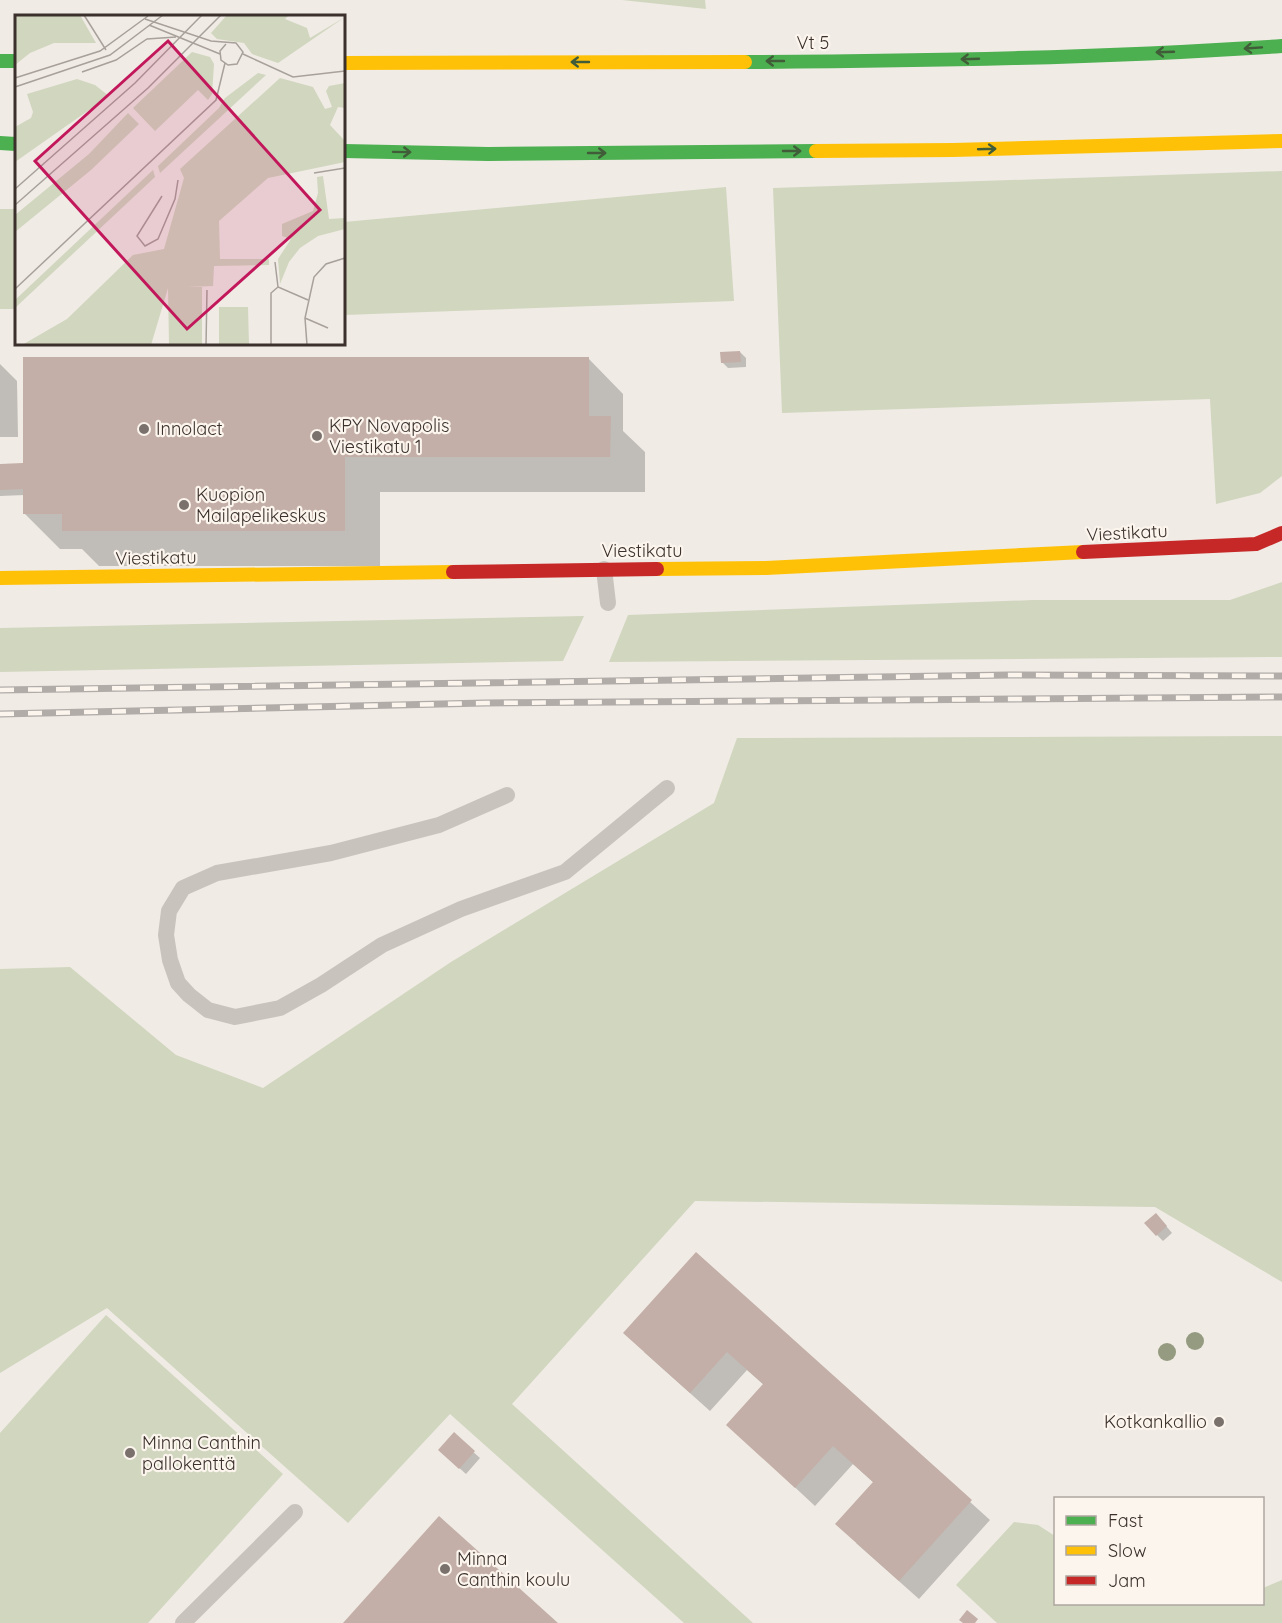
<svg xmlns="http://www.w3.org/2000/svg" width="1282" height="1623" font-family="Quicksand,sans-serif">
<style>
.green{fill:#d1d6bf}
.shadow{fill:#0003}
.building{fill:#c3afa7}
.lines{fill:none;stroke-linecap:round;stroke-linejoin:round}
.lane{stroke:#c9c3be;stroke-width:16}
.fast{stroke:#4caf50;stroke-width:14}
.slow{stroke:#ffc107;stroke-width:14}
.jam{stroke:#c62828;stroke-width:14}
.rail-casing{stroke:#b1aca8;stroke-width:7}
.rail{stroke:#fbf5ee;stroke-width:4.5;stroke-dasharray:14;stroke-linecap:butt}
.tree{fill:#959b80}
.oneway{stroke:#415c38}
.poi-dot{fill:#7a716c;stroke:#fbf5ee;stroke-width:2}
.labels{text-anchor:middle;stroke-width:4.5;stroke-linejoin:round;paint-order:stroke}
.street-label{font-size:18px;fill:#3b302b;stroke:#fbf5ee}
.poi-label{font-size:18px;fill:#3b302b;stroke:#fbf5ee;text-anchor:start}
.inset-road{fill:none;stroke:#a8a09b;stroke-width:1.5}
.view{fill:#c2185b;fill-opacity:0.15;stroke:#c2185b;stroke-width:3}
.inset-edge{fill:none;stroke:#3b302b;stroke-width:3}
</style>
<rect width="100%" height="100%" fill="#f0ebe5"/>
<!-- green -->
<g class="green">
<path d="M 622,0 L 705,0 L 706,9 Z"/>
<path d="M 1282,171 L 1282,476 L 1260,493 L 1216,504 L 1210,399 L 782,413 L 773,188 Z"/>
<path d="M 726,187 L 734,301 L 344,315 L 344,222 Z"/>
<rect x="0" y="209" width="16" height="100"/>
<path d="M 1282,582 L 1282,657 L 609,662 L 628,615 L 1033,600 L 1230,600 Z"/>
<path d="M 584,616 L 563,661 L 0,672 L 0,628 Z"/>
<path d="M 1282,736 L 1282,1282 L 1155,1207 L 695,1201 L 512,1404 L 753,1623 L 684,1623 L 450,1414 L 348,1523 L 107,1308 L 0,1373 L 0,969 L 70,967 L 176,1055 L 263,1088 L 451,962 L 714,803 L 737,738 Z"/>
<path d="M 106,1315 L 283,1474 L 148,1623 L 0,1623 L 0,1433 Z"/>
<path d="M 1014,1522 L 1038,1525 L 1055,1536 L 1056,1604 L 1262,1604 L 1263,1588 L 1282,1580 L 1282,1623 L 997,1623 L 956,1585 Z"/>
</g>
<!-- shadow -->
<g class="shadow">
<path d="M 740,352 L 746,358 L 746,367 L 728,368 L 722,362 Z"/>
<path d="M 588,358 L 623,394 L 623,431 L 645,452 L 645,492 L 380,492 L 380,566 L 99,566 L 82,549 L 60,549 L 25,514 L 25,495 L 0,496 L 0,465 L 22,464 Z"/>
<path d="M 0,364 L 17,381 L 18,437 L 0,437 Z"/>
<path d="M 1162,1221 L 1172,1233 L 1163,1241 L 1157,1235 Z"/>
<path d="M 696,1254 L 990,1520 L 919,1599 L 856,1543 L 874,1483 L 853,1464 L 815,1506 L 728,1425 L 764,1385 L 747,1370 L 710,1411 L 644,1352 Z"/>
<path d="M 454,1435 L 480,1458 L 466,1474 L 446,1456 Z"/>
</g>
<!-- building -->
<g class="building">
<path d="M 740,351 L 741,362 L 721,363 L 720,352 Z"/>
<path d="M 23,357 L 589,357 L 589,416 L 611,416 L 610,457 L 345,457 L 345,531 L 62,531 L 62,514 L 23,514 L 23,489 L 0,490 L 0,464 L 23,463 Z"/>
<path d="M 1156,1213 L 1167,1226 L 1156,1236 L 1144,1223 Z"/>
<path d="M 696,1252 L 972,1500 L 899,1581 L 835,1524 L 873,1482 L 833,1446 L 795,1488 L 726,1425 L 763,1384 L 727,1352 L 690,1393 L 623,1333 Z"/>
<path d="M 454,1432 L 475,1451 L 459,1469 L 438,1450 Z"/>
<path d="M 439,1516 L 558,1623 L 343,1623 Z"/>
<path d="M 967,1610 L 978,1619 L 975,1623 L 963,1623 L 959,1620 Z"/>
</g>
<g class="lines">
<!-- lane -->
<g class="lane">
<path d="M 604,569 L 608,603"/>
<path d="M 507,795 L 439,825 L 331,853 L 217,873 L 183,888 L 169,911 L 166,935 L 170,960 L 178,983 L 189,995 L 208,1010 L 235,1017 L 280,1008 L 321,985 L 382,945 L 461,909 L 565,872 L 667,788"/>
<path d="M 183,1623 L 295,1512"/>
</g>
<!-- fast -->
<g class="fast">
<path d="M 0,61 L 16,61"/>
<path d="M 745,62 C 924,61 1103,58 1282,46"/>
<path d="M 0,143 L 16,144"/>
<path d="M 344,151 L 488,154 L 816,151"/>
</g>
<!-- slow -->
<g class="slow">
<path d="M 344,63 L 745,62"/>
<path d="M 816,151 L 953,150 L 1282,141"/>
<path d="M 657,569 L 766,568 L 1083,552"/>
<path d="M 0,578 L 453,572"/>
</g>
<!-- jam -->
<g class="jam">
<path d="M 1083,552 L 1256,544 L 1282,533"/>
<path d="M 453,572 L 657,569"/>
</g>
<!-- rail casing -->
<g class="rail-casing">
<g id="rail">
<path d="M 0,690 L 1009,675 L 1282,676"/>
<path d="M 0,714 L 485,703 L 1282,697"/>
</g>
</g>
<!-- rail -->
<use href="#rail" class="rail"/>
</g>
<!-- trees -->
<g class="tree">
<circle cx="1195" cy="1341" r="9"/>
<circle cx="1167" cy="1352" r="9"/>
</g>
<!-- one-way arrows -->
<defs><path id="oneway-shaft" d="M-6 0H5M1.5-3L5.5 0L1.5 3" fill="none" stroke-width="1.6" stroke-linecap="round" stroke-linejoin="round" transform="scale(1.5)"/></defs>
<g class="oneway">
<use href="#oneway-shaft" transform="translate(1253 48) rotate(176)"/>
<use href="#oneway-shaft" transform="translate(1165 52) rotate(178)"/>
<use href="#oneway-shaft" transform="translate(970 59) rotate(178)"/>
<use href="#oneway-shaft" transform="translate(775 61) rotate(180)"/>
<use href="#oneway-shaft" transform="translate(580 62) rotate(180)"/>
<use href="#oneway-shaft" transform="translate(987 149) rotate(-2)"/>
<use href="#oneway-shaft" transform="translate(792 151)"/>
<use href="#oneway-shaft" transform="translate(402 152) rotate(1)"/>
<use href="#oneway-shaft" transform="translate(597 153)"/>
</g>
<!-- markers -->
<g class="poi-dot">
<circle cx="144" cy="429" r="6"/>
<circle cx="317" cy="436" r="6"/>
<circle cx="184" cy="505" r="6"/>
<circle cx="1219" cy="1422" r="6"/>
<circle cx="130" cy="1453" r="6"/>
<circle cx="445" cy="1569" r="6"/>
</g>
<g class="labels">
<!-- street labels -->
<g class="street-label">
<text x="813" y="49">Vt 5</text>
<text transform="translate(1127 533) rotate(-3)" y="6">Viestikatu</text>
<text x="642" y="557">Viestikatu</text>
<text transform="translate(156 558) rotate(-1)" y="6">Viestikatu</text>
</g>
<!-- poi labels -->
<g class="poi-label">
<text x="329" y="432">KPY Novapolis<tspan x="329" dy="21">Viestikatu 1</tspan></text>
<text x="156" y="435">Innolact</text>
<text x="196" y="501">Kuopion<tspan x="196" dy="21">Mailapelikeskus</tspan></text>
<text x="1207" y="1428" text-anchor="end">Kotkankallio</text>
<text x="142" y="1449">Minna Canthin<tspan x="142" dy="21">pallokenttä</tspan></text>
<text x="457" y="1565">Minna<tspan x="457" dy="21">Canthin koulu</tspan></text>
</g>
</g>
<!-- overview -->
<g transform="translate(15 15)">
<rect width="330" height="330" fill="#f0ebe5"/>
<path d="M 0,0 L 65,0 L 81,28 L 39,28 L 15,38 L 0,50 ZM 212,0 L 274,0 L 270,4 L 292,13 L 295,23 L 330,2 L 263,48 L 237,39 L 229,28 L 202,24 L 196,18 ZM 177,37 L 195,42 L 199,49 L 197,79 L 193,85 L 183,75 L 140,116 L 118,93 ZM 243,58 L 251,60 L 145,158 L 143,151 L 204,93 L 210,83 ZM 265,63 L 298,72 L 310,94 L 317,92 L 311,76 L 314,71 L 330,68 L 330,93 L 323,92 L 315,110 L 330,126 L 330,147 L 253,163 L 204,206 L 205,244 L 254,244 L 254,250 L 199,251 L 198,271 L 172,272 L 187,272 L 187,330 L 139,330 L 154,329 L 153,273 L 136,330 L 7,330 L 52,304 L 118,240 L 149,234 L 169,163 L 165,154 ZM 62,64 L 80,70 L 94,81 L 0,147 L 0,112 L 16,103 L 18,97 L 12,79 ZM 113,98 L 124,109 L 76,155 L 0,217 L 0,200 L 74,139 ZM 138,155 L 140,162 L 0,293 L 0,285 ZM 308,161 L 314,204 L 330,203 L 330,214 L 303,221 L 285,233 L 274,247 L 265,269 L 263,244 L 276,224 L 267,221 L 267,209 L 298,196 L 303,178 L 302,162 ZM 204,292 L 233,292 L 234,330 L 204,330 Z" fill="#d1d6bf"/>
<path class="inset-road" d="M 69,0 L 91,35M 130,4 L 196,26 L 221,28 L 228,37 L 222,49 L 213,50 L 206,45 L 205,36 L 211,29M 134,10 L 205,39M 228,39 L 278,62 L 330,56M 67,57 L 101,45 L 132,24 L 161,22M 0,63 L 85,36 L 133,1M 0,72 L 95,40 L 148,0M 299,158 L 330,153M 0,174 L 120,68 L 187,0M 147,181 L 122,221 L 130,231 L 143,224 L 160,184 L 163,165M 0,190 L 133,73 L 206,0M 260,247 L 263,272 L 293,285M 0,274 L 201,85 L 210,48M 290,303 L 313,313M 191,330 L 192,275M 256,330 L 256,278 L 263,272M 292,330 L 290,303 L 299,262 L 311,249 L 330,243"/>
<path class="view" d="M 153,26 L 305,195 L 172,314 L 20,146 Z"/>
<rect width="330" height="330" class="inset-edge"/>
</g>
<!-- legend -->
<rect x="1054" y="1497" width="210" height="108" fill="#fbf5ee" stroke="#aea6a0" stroke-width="1.5"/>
<rect x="1066" y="1516" width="30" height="9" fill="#4caf50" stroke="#aea6a0" stroke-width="1.5"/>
<text x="1108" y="1527" font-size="18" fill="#3b302b">Fast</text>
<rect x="1066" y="1546" width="30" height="9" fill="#ffc107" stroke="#aea6a0" stroke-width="1.5"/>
<text x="1108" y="1557" font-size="18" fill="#3b302b">Slow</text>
<rect x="1066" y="1576" width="30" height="9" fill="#c62828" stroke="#aea6a0" stroke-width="1.5"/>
<text x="1108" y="1587" font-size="18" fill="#3b302b">Jam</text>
</svg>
